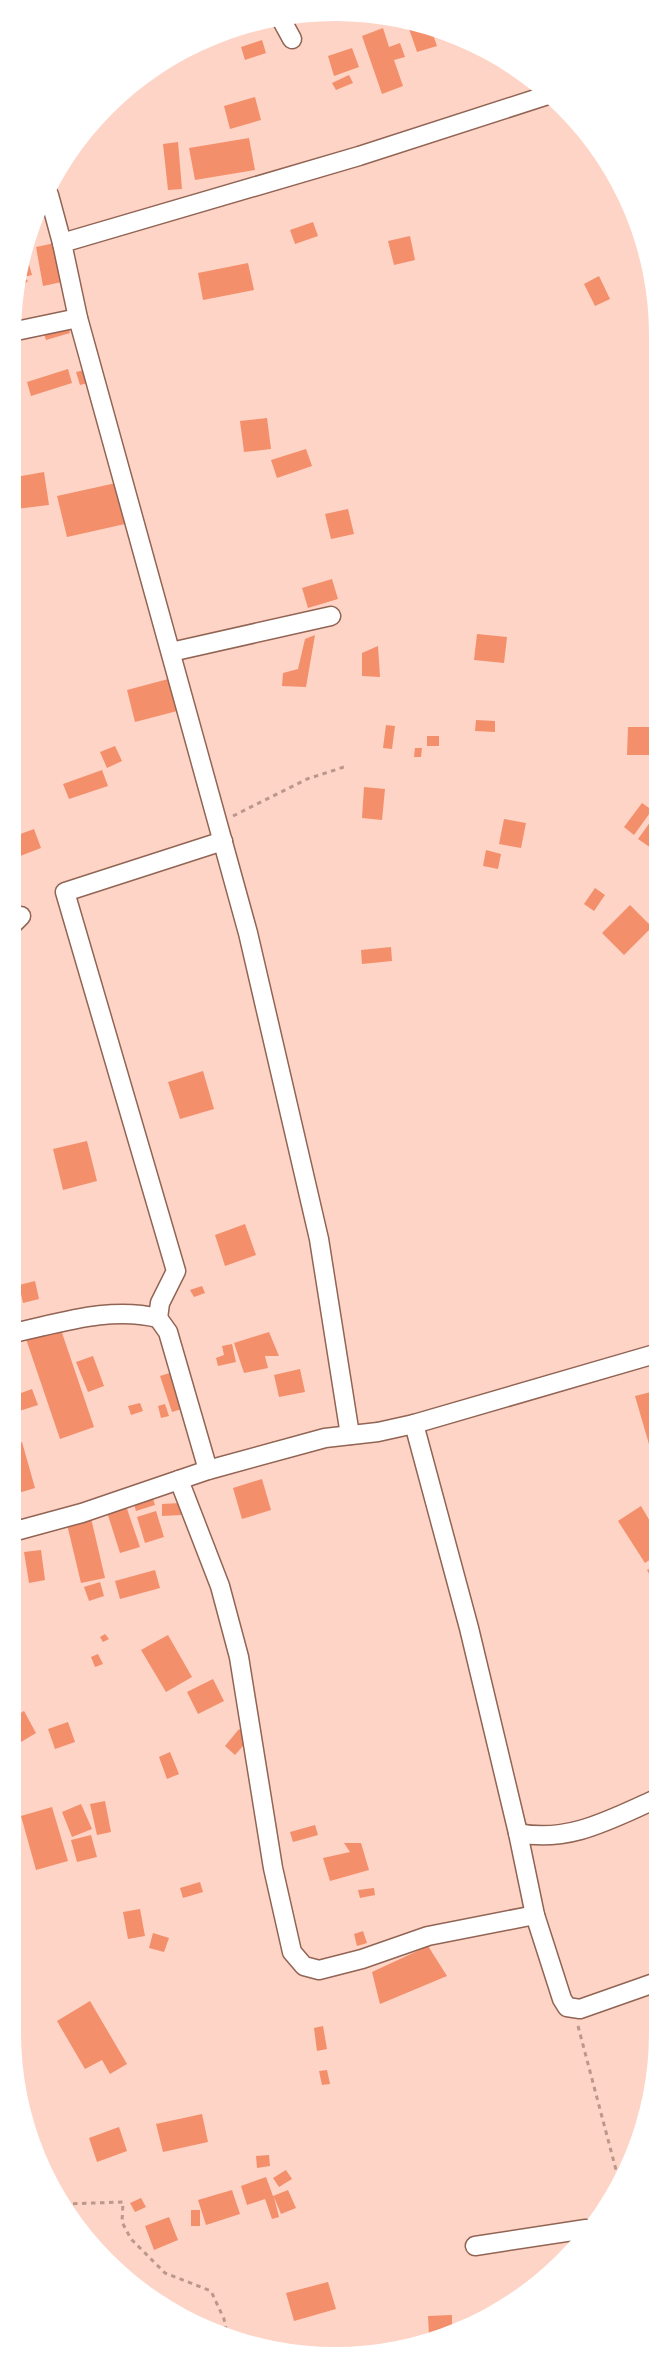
<svg xmlns="http://www.w3.org/2000/svg" width="670" height="2368" font-family="'DM Sans',sans-serif">
<style>
.building{fill:#f38f6b}
.lines{fill:none;stroke-linecap:round;stroke-linejoin:round}
.minor-casing{stroke:#916454;stroke-width:21}
.path{stroke:#bb988c;stroke-width:3;stroke-dasharray:4.5 4.5;stroke-linecap:butt}
.minor{stroke:#fff;stroke-width:18}
</style>
<rect width="100%" height="100%" fill="#fed4c6"/>
<!-- building -->
<g class="building">
<path d="M 406,20 L 431,29 L 437,46 L 417,52 Z"/>
<path d="M 383,28 L 389,47 L 400,43 L 405,57 L 394,60 L 403,86 L 382,94 L 362,36 Z"/>
<path d="M 262,40 L 266,53 L 245,60 L 241,47 Z"/>
<path d="M 352,48 L 359,67 L 334,76 L 328,56 Z"/>
<path d="M 349,75 L 353,83 L 336,90 L 332,83 Z"/>
<path d="M 255,97 L 261,120 L 230,129 L 224,106 Z"/>
<path d="M 249,138 L 255,170 L 195,180 L 189,148 Z"/>
<path d="M 178,142 L 182,189 L 168,190 L 163,144 Z"/>
<path d="M 313,222 L 318,236 L 295,244 L 290,230 Z"/>
<path d="M 410,236 L 415,260 L 394,265 L 388,241 Z"/>
<path d="M 55,243 L 62,282 L 43,286 L 36,247 Z"/>
<path d="M 26,254 L 32,275 L 24,277 L 28,281 L 20,288 L 17,282 L 21,278 L 17,279 L 17,272 L 24,255 Z"/>
<path d="M 248,263 L 254,290 L 203,300 L 198,273 Z"/>
<path d="M 599,276 L 610,299 L 595,306 L 584,284 Z"/>
<path d="M 68,325 L 70,333 L 46,340 L 43,331 Z"/>
<path d="M 68,369 L 72,383 L 31,396 L 27,382 Z"/>
<path d="M 89,369 L 92,382 L 80,385 L 76,372 Z"/>
<path d="M 267,418 L 271,449 L 244,452 L 240,421 Z"/>
<path d="M 306,449 L 312,466 L 277,478 L 271,460 Z"/>
<path d="M 44,472 L 49,505 L 16,509 L 16,477 Z"/>
<path d="M 116,483 L 125,524 L 67,537 L 57,496 Z"/>
<path d="M 348,509 L 354,534 L 331,539 L 325,514 Z"/>
<path d="M 332,579 L 338,599 L 308,608 L 302,588 Z"/>
<path d="M 477,634 L 507,637 L 504,663 L 474,660 Z"/>
<path d="M 315,635 L 306,687 L 282,686 L 283,673 L 298,669 L 305,639 Z"/>
<path d="M 378,646 L 380,677 L 362,676 L 362,653 Z"/>
<path d="M 172,678 L 181,710 L 135,722 L 127,690 Z"/>
<path d="M 476,720 L 495,721 L 495,732 L 475,731 Z"/>
<path d="M 386,725 L 395,726 L 392,749 L 383,748 Z"/>
<path d="M 628,727 L 656,727 L 656,755 L 627,755 Z"/>
<rect x="427" y="736" width="12" height="10"/>
<path d="M 115,746 L 122,761 L 107,768 L 100,752 Z"/>
<path d="M 415,748 L 422,748 L 421,757 L 414,757 Z"/>
<path d="M 102,770 L 108,786 L 69,799 L 63,784 Z"/>
<path d="M 364,787 L 385,789 L 382,820 L 362,818 Z"/>
<path d="M 642,803 L 652,810 L 634,835 L 624,827 Z"/>
<path d="M 656,814 L 656,848 L 654,850 L 638,839 Z"/>
<path d="M 504,819 L 526,823 L 521,848 L 499,844 Z"/>
<path d="M 34,829 L 41,848 L 15,858 L 15,836 Z"/>
<path d="M 486,850 L 501,854 L 498,869 L 483,866 Z"/>
<path d="M 595,888 L 605,895 L 594,911 L 584,904 Z"/>
<path d="M 630,905 L 652,927 L 624,955 L 602,933 Z"/>
<path d="M 391,947 L 392,961 L 362,964 L 361,950 Z"/>
<path d="M 203,1071 L 214,1109 L 180,1119 L 168,1082 Z"/>
<path d="M 87,1141 L 97,1181 L 63,1190 L 53,1149 Z"/>
<path d="M 245,1224 L 256,1255 L 225,1266 L 215,1235 Z"/>
<path d="M 35,1281 L 39,1299 L 23,1303 L 19,1285 Z"/>
<path d="M 202,1286 L 205,1293 L 194,1297 L 190,1290 Z"/>
<path d="M 59,1324 L 94,1427 L 60,1439 L 25,1336 Z"/>
<path d="M 269,1332 L 279,1356 L 265,1356 L 268,1368 L 244,1373 L 234,1343 Z"/>
<path d="M 232,1344 L 236,1362 L 218,1366 L 216,1358 L 224,1355 L 222,1346 Z"/>
<path d="M 93,1356 L 104,1386 L 88,1392 L 76,1362 Z"/>
<path d="M 300,1369 L 305,1392 L 279,1397 L 274,1375 Z"/>
<path d="M 176,1371 L 188,1407 L 172,1412 L 160,1376 Z"/>
<path d="M 32,1389 L 38,1405 L 16,1412 L 13,1396 Z"/>
<path d="M 655,1391 L 655,1457 L 653,1458 L 635,1396 Z"/>
<path d="M 140,1403 L 143,1411 L 131,1415 L 128,1406 Z"/>
<path d="M 165,1404 L 169,1416 L 161,1418 L 158,1406 Z"/>
<path d="M 22,1442 L 35,1488 L 12,1495 L 13,1445 Z"/>
<path d="M 262,1479 L 271,1510 L 242,1519 L 233,1488 Z"/>
<path d="M 151,1492 L 155,1505 L 136,1511 L 132,1497 Z"/>
<path d="M 180,1503 L 181,1515 L 162,1516 L 162,1504 Z"/>
<path d="M 126,1506 L 140,1547 L 120,1553 L 107,1512 Z"/>
<path d="M 641,1506 L 654,1528 L 654,1557 L 645,1563 L 618,1521 Z"/>
<path d="M 156,1511 L 164,1537 L 145,1543 L 137,1517 Z"/>
<path d="M 90,1514 L 105,1578 L 81,1583 L 66,1520 Z"/>
<path d="M 41,1550 L 45,1580 L 29,1583 L 24,1552 Z"/>
<path d="M 654,1566 L 654,1583 L 647,1570 Z"/>
<path d="M 155,1570 L 160,1588 L 120,1599 L 115,1581 Z"/>
<path d="M 100,1582 L 104,1596 L 89,1601 L 84,1587 Z"/>
<path d="M 105,1634 L 109,1639 L 103,1642 L 100,1637 Z"/>
<path d="M 168,1635 L 192,1677 L 166,1692 L 141,1650 Z"/>
<path d="M 98,1654 L 103,1664 L 95,1667 L 91,1657 Z"/>
<path d="M 213,1679 L 224,1701 L 198,1714 L 187,1692 Z"/>
<path d="M 24,1711 L 36,1733 L 11,1748 L 12,1718 Z"/>
<path d="M 68,1722 L 75,1742 L 55,1749 L 48,1729 Z"/>
<path d="M 239,1729 L 250,1738 L 235,1755 L 225,1746 Z"/>
<path d="M 170,1752 L 179,1774 L 167,1779 L 159,1757 Z"/>
<path d="M 105,1801 L 111,1832 L 97,1835 L 90,1804 Z"/>
<path d="M 81,1804 L 92,1829 L 72,1837 L 62,1812 Z"/>
<path d="M 52,1807 L 68,1861 L 36,1870 L 21,1816 Z"/>
<path d="M 315,1825 L 318,1835 L 293,1842 L 290,1832 Z"/>
<path d="M 91,1835 L 97,1857 L 77,1862 L 71,1840 Z"/>
<path d="M 344,1843 L 361,1843 L 369,1870 L 330,1881 L 323,1858 L 350,1852 Z"/>
<path d="M 200,1882 L 203,1892 L 183,1898 L 180,1888 Z"/>
<path d="M 374,1888 L 375,1895 L 360,1898 L 358,1890 Z"/>
<path d="M 140,1909 L 145,1936 L 128,1939 L 123,1912 Z"/>
<path d="M 363,1931 L 367,1943 L 357,1946 L 354,1934 Z"/>
<path d="M 153,1933 L 169,1938 L 164,1952 L 149,1948 Z"/>
<path d="M 428,1946 L 447,1976 L 380,2004 L 372,1972 Z"/>
<path d="M 90,2001 L 127,2064 L 110,2074 L 102,2060 L 85,2069 L 57,2021 Z"/>
<path d="M 323,2026 L 327,2049 L 317,2051 L 314,2028 Z"/>
<path d="M 327,2070 L 330,2084 L 322,2085 L 319,2071 Z"/>
<path d="M 202,2114 L 208,2142 L 163,2152 L 156,2124 Z"/>
<path d="M 119,2127 L 127,2151 L 97,2162 L 89,2138 Z"/>
<path d="M 269,2155 L 270,2166 L 257,2168 L 256,2156 Z"/>
<path d="M 286,2170 L 292,2179 L 279,2187 L 273,2178 Z"/>
<path d="M 266,2177 L 273,2196 L 288,2190 L 296,2208 L 281,2214 L 274,2197 L 279,2217 L 272,2219 L 265,2199 L 247,2205 L 241,2186 Z"/>
<path d="M 232,2190 L 240,2214 L 206,2225 L 198,2200 Z"/>
<path d="M 141,2198 L 146,2207 L 135,2212 L 130,2203 Z"/>
<rect x="191" y="2210" width="9" height="16"/>
<path d="M 169,2217 L 178,2240 L 154,2250 L 145,2226 Z"/>
<path d="M 328,2282 L 336,2309 L 294,2321 L 286,2293 Z"/>
<path d="M 452,2315 L 452,2333 L 429,2336 L 428,2316 Z"/>
</g>
<g class="lines">
<!-- minor casing -->
<g class="minor-casing">
<g id="minor">
<path d="M 280,17 L 292,39"/>
<path d="M 49,195 L 62,243 L 78,318 L 248,933 L 319,1239 L 350,1435"/>
<path d="M 62,243 L 359,156 L 548,95"/>
<path d="M 16,331 L 78,318"/>
<path d="M 171,652 L 331,616"/>
<path d="M 14,923 L 21,916"/>
<path d="M 158,1318 L 160,1303 L 176,1271 L 65,892 L 223,841"/>
<path d="M 13,1333 C 61,1323 110,1306 158,1318 L 168,1332 L 208,1470"/>
<path d="M 414,1424 L 469,1628 L 518,1833 L 535,1915 L 562,1999 L 567,2007 L 580,2009 L 654,1983"/>
<path d="M 179,1480 L 220,1586 L 239,1657 L 273,1868 L 292,1952 L 304,1966 L 319,1970 L 362,1959 L 428,1936 L 535,1915"/>
<path d="M 12,1532 L 82,1513 L 208,1470 L 325,1438 L 378,1432 L 414,1424 L 655,1354"/>
<path d="M 518,1833 C 568,1843 609,1820 654,1800"/>
<path d="M 475,2246 L 586,2229"/>
</g>
</g>
<!-- path -->
<g class="path">
<path d="M 233,816 L 307,779 L 344,767"/>
<path d="M 578,2026 L 620,2185"/>
<path d="M 64,2204 L 123,2202 L 122,2222 L 131,2239 L 165,2273 L 211,2291 L 224,2319 L 227,2334"/>
</g>
<!-- minor -->
<use href="#minor" class="minor"/>
</g>
<!-- crop -->
<path d="M0 0H670V2368H0ZM335 21H335A314 314 0 0 1 649 335V2033A314 314 0 0 1 335 2347H335A314 314 0 0 1 21 2033V335A314 314 0 0 1 335 21Z" fill="#fff" fill-rule="evenodd"/>
</svg>
